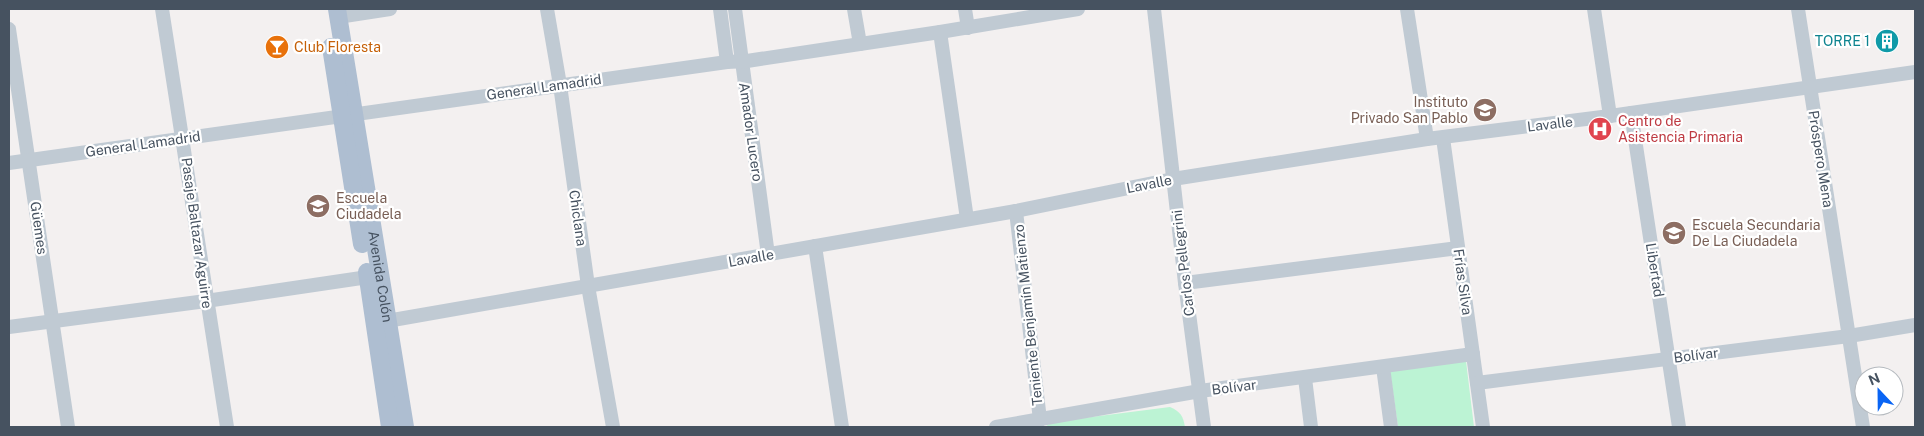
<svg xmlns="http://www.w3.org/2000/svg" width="1924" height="436" font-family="'Public Sans',sans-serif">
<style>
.green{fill:#bcf3d4}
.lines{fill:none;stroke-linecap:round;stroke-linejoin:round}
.minor{stroke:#c0cad3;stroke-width:14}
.major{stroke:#aebed1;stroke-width:18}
.labels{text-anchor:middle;stroke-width:4.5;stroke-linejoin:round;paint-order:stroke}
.culture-label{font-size:14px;fill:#0d838f;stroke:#fff;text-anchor:end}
.food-label{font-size:14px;fill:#c56008;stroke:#fff;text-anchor:start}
.street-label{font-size:14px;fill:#465260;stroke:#fff}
.education-label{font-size:14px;fill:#785e54;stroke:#fff;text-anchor:start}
.health-label{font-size:14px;fill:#be3a42;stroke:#fff;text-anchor:start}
</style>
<rect width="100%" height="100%" fill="#f3f0f0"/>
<!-- green -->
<g class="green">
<path d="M 1466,361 L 1474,427 L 1398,427 L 1390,371 Z"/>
<path d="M 1170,407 C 1181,412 1183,416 1185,427 L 1045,427 L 1052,422 Z"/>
</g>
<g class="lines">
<!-- minor -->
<g class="minor">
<path d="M 162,9 L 227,427"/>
<path d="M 547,9 L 560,85 L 588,286 L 613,427"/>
<path d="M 720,9 L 727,62"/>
<path d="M 735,9 L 768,255"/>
<path d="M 854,9 L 860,44"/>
<path d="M 965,9 L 968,28"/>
<path d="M 1154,9 L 1185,283 L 1204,427"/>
<path d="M 1407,9 L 1427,139"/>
<path d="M 1594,9 L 1610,116"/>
<path d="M 1798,9 L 1863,427"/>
<path d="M 338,17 L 390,9"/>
<path d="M 9,29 L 68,427"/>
<path d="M 940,32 L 967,219"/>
<path d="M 1631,113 L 1679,427"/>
<path d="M 1443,138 L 1483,427"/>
<path d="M 9,163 L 727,62 L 747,61 L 940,32 L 1078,9"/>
<path d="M 1016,211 L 1040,420"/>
<path d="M 815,246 L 842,427"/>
<path d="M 1185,283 L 1458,248"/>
<path d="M 387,321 L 1016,211 L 1173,179 L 1427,139 L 1610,116 L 1915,72"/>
<path d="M 9,327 L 206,301 L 368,277"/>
<path d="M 1383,367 L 1391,427"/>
<path d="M 1305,378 L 1311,427"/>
<path d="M 1477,383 L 1849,336 L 1915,325"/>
<path d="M 996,427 L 1200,391 L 1473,354"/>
</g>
<!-- major -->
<g class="major">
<path id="s1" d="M 337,9 L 405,427"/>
<path d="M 331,47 L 362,244"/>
<path d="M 367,272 L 390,427"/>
</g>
</g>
<!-- icons -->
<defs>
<g id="building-disc" transform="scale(1.25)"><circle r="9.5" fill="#0f9aa8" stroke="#fff"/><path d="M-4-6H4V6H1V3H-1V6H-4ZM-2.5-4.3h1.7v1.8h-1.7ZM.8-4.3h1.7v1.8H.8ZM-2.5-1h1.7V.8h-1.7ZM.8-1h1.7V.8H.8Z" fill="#fff"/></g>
<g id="bar-disc" transform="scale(1.25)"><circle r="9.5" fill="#e8710a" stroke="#fff"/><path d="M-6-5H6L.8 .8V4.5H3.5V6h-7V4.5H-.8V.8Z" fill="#fff"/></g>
<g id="school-disc" transform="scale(1.25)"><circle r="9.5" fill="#8d6e63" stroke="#fff"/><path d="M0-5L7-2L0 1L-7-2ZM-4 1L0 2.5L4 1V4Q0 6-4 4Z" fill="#fff"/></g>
<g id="hospital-disc" transform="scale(1.25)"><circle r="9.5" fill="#e0444e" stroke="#fff"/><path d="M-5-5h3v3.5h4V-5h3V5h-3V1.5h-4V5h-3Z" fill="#fff"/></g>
</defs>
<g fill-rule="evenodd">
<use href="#building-disc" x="1887" y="41"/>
<use href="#bar-disc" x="277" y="47"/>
<use href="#school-disc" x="1485" y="110"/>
<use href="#hospital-disc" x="1600" y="129"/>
<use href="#school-disc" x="318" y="206"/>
<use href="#school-disc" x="1674" y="233"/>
</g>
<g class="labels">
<!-- culture labels -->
<g class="culture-label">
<text x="1870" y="46">TORRE 1</text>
</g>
<!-- food labels -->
<g class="food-label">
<text x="294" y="52">Club Floresta</text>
</g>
<!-- street labels -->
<g class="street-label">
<text transform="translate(544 87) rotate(-8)" y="5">General Lamadrid</text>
<text transform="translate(1550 124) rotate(-7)" y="5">Lavalle</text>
<text transform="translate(751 132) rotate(82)" y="5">Amador Lucero</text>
<text transform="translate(143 144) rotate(-8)" y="5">General Lamadrid</text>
<text transform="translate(1821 159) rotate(81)" y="5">Próspero Mena</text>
<text transform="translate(1149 184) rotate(-11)" y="5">Lavalle</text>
<text transform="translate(578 218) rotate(82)" y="5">Chiclana</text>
<text transform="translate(39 228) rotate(82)" y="5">Güemes</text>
<text transform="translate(197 233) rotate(82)" y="5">Pasaje Baltazar Aguirre</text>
<text transform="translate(751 258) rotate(-10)" y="5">Lavalle</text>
<text transform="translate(1183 263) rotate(-97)" y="5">Carlos Pellegrini</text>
<text transform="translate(1655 270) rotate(81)" y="5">Libertad</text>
<text dy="5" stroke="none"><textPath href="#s1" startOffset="271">Avenida Colón</textPath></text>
<text transform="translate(1463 282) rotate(82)" y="5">Frías Silva</text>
<text transform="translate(1028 315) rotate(-96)" y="5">Teniente Benjamín Matienzo</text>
<text transform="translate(1696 355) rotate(-7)" y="5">Bolívar</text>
<text transform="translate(1234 387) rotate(-7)" y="5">Bolívar</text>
</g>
<!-- education labels -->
<g class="education-label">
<text x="1468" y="107" text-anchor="end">Instituto<tspan x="1468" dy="16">Privado San Pablo</tspan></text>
<text x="336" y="203">Escuela<tspan x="336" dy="16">Ciudadela</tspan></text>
<text x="1692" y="230">Escuela Secundaria<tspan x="1692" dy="16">De La Ciudadela</tspan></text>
</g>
<!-- health labels -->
<g class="health-label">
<text x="1618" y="126">Centro de<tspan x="1618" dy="16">Asistencia Primaria</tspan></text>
</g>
</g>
<!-- border -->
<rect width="1924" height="436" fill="none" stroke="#465260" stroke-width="20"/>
<!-- north arrow -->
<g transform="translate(1879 391) rotate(338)"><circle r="24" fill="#ffffff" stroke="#b5babf"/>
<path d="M0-4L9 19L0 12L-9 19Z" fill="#0964f4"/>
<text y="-8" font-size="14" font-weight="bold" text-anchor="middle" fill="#465260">N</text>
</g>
</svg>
